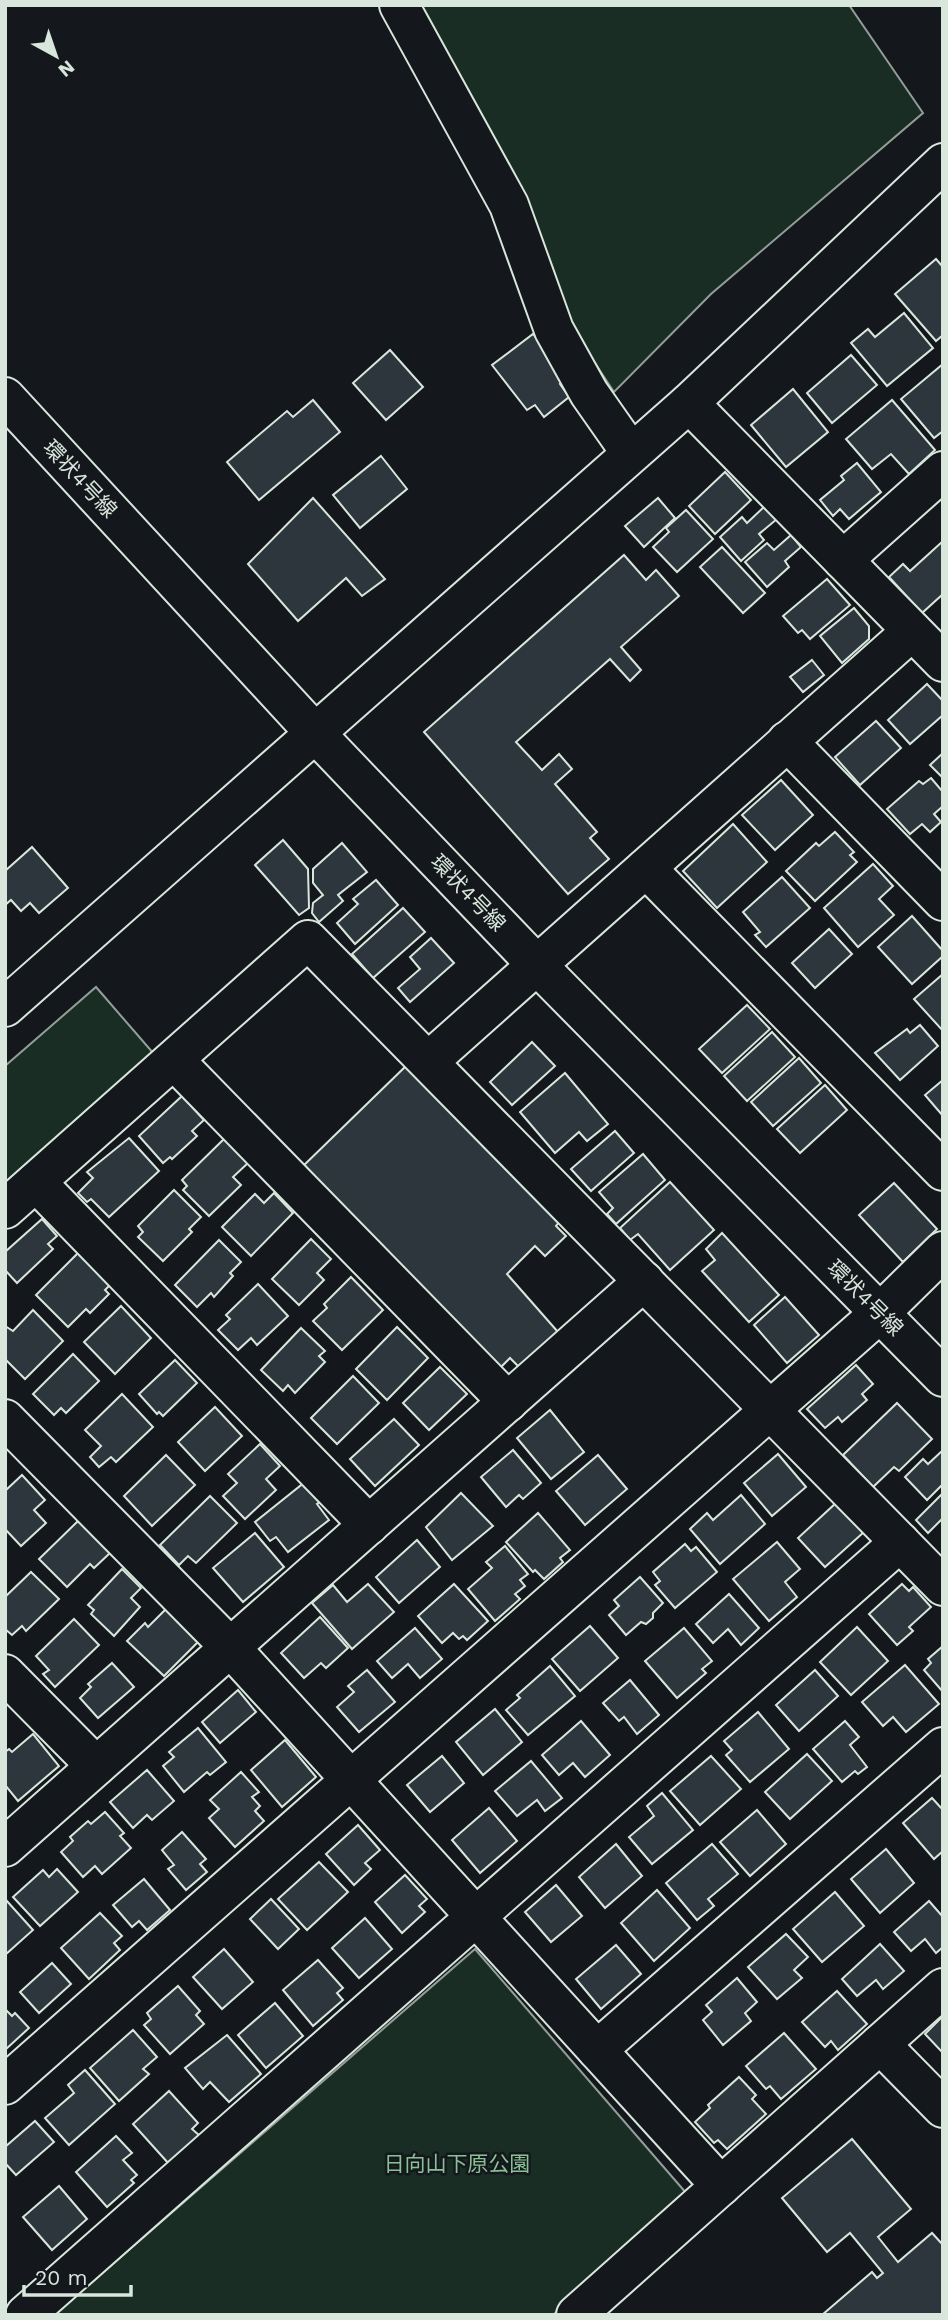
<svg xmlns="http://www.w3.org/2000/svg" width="948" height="2320" font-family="'Work Sans','Noto Sans JP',sans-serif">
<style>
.green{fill:#1a2d24;stroke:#939e99;stroke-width:2}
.building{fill:#2c363c;stroke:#d8e6dc;stroke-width:2}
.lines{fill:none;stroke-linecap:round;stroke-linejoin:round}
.minor-casing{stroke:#d8e6dc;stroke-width:42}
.major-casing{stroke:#d8e6dc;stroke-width:42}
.minor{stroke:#14181c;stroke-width:38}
.major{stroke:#14181c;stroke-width:38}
.labels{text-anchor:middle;stroke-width:5;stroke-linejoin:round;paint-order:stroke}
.street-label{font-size:21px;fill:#d8e6dc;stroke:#14181c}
.park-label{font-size:21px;fill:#8ac095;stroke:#14181c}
</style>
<rect width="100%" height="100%" fill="#14181c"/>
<!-- green -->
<g class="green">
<path d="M 405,5 L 849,5 L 923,113 L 711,294 L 614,392 L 568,322 Z"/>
<path d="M 96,987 L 154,1054 L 5,1184 L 5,1066 Z"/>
<path d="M 475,1949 L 687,2194 L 553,2315 L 54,2315 Z"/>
</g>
<!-- building -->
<g class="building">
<path d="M 936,259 L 943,267 L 943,335 L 936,341 L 895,294 Z"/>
<path d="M 904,313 L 933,348 L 887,386 L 851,343 L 868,329 L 875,337 Z"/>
<path d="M 533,334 L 568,378 L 560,384 L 569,397 L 544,417 L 535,405 L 527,410 L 492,365 Z"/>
<path d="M 390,350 L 423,387 L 386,420 L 353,383 Z"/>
<path d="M 851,355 L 877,385 L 832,423 L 807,393 Z"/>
<path d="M 943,364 L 943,431 L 934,438 L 901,399 Z"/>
<path d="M 793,389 L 828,432 L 786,467 L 751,425 Z"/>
<path d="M 313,400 L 340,432 L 259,500 L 227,462 L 287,411 L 293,417 Z"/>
<path d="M 892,400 L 935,450 L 909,474 L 891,454 L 872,469 L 846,439 Z"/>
<path d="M 381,456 L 407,489 L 360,528 L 333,495 Z"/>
<path d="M 857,463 L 881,492 L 849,519 L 840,509 L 833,516 L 820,500 L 844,480 L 841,476 Z"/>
<path d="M 725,472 L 751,500 L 715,534 L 689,506 Z"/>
<path d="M 313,498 L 385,579 L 362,596 L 346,578 L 298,621 L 248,564 Z"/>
<path d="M 658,498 L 675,518 L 644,547 L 625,526 Z"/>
<path d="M 765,506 L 777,519 L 759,534 L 764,540 L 741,561 L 720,537 L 742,517 L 747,523 Z"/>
<path d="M 686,510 L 713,539 L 677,572 L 653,547 L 669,532 L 666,528 Z"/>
<path d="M 791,535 L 801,547 L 785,561 L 789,567 L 767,587 L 745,562 L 767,543 L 774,550 Z"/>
<path d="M 943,541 L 943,594 L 922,613 L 889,577 L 903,564 L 910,571 Z"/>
<path d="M 722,547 L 765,593 L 743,613 L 700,567 Z"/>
<path d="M 624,555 L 646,580 L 656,570 L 679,596 L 621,647 L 641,670 L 630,681 L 610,659 L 516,742 L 542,770 L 559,754 L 572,769 L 555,784 L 597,832 L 590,838 L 609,859 L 568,894 L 424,732 Z"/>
<path d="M 827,579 L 850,605 L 810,639 L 802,630 L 798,633 L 783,616 Z"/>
<path d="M 854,608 L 869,626 L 869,639 L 842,663 L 820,636 Z"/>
<path d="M 812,660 L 824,675 L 803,692 L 790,677 Z"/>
<path d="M 927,684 L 943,701 L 943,715 L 910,744 L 888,720 Z"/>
<path d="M 876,721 L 901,748 L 860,785 L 835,757 Z"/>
<path d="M 943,753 L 943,778 L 930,765 Z"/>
<path d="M 931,778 L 943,792 L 943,806 L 934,814 L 941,822 L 930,832 L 922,824 L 910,834 L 887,809 L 919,781 L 923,784 Z"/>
<path d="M 781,780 L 813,815 L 775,850 L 742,815 Z"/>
<path d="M 733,824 L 767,862 L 717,908 L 683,871 Z"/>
<path d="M 835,832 L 854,852 L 850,855 L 857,862 L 815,901 L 786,871 L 816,843 L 819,846 Z"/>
<path d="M 283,840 L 308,869 L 309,908 L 299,915 L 255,865 Z"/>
<path d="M 342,843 L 367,872 L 338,895 L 343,901 L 319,922 L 312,913 L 313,903 L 323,895 L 313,883 L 313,869 Z"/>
<path d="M 32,847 L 68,888 L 39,913 L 30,903 L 21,911 L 11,900 L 5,905 L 5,871 Z"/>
<path d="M 873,864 L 893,886 L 879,899 L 894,915 L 858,947 L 824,908 Z"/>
<path d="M 782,877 L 810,908 L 766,947 L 755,935 L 760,932 L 743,912 Z"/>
<path d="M 376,880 L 398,905 L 355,944 L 337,923 L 358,904 L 353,899 Z"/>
<path d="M 403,908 L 425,932 L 373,978 L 352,954 Z"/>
<path d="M 912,916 L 943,951 L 943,956 L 912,984 L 878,947 Z"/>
<path d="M 829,929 L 852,954 L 815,988 L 792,963 Z"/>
<path d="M 431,938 L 454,963 L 410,1002 L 398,988 L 420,969 L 410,957 Z"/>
<path d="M 943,974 L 943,1031 L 914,999 Z"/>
<path d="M 747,1005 L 770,1029 L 722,1073 L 699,1049 Z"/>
<path d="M 920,1025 L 938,1046 L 900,1080 L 875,1053 L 907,1029 L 910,1033 Z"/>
<path d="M 772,1032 L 795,1057 L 747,1101 L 724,1076 Z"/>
<path d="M 532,1042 L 555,1066 L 512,1105 L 490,1082 Z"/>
<path d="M 799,1058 L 821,1083 L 773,1126 L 751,1102 Z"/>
<path d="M 407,1065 L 560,1221 L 556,1226 L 566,1236 L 545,1256 L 535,1246 L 507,1274 L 558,1332 L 519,1367 L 510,1358 L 498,1370 L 300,1169 Z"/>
<path d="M 565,1073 L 608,1124 L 587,1141 L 579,1132 L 555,1153 L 520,1112 Z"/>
<path d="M 943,1080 L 943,1116 L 925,1095 Z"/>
<path d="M 825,1085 L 847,1110 L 800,1153 L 777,1129 Z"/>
<path d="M 182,1096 L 204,1120 L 192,1131 L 197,1136 L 172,1159 L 170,1157 L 163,1163 L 139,1136 Z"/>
<path d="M 615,1131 L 634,1153 L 591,1191 L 571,1169 Z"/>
<path d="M 129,1138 L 159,1171 L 109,1217 L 91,1199 L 87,1202 L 78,1193 L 93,1178 L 87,1172 Z"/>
<path d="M 224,1139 L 248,1163 L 233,1177 L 241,1185 L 209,1216 L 183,1190 L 187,1186 L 182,1180 Z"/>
<path d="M 643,1154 L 665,1180 L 616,1224 L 607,1214 L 613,1208 L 599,1192 Z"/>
<path d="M 670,1182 L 714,1230 L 670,1270 L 638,1234 L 630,1240 L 620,1228 Z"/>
<path d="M 894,1183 L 937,1229 L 903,1262 L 859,1215 Z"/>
<path d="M 174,1190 L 201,1217 L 189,1229 L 192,1232 L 163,1261 L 138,1237 L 143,1232 L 138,1226 Z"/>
<path d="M 274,1193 L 293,1213 L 251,1256 L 222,1227 L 255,1194 L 264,1203 Z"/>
<path d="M 42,1219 L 57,1236 L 48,1244 L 53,1249 L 17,1283 L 5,1270 L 5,1252 Z"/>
<path d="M 722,1233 L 779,1295 L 749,1322 L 702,1271 L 715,1260 L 706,1249 Z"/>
<path d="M 311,1239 L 331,1259 L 317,1273 L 324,1280 L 299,1305 L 272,1279 Z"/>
<path d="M 219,1240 L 241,1262 L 230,1273 L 233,1276 L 214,1297 L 211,1293 L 197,1307 L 175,1285 Z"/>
<path d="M 79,1252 L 111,1284 L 105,1290 L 109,1294 L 90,1313 L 86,1309 L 68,1327 L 36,1295 Z"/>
<path d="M 351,1277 L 383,1310 L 342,1350 L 313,1321 L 327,1308 L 324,1304 Z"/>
<path d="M 258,1284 L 288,1316 L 257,1345 L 251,1338 L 238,1350 L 218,1330 L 230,1319 L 226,1315 Z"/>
<path d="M 785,1297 L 819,1335 L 787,1363 L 754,1325 Z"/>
<path d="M 121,1306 L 151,1338 L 115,1374 L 84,1342 Z"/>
<path d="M 33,1310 L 63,1341 L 25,1379 L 5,1359 L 5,1326 L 13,1331 Z"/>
<path d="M 397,1327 L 428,1358 L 387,1400 L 356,1369 Z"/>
<path d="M 301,1328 L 325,1351 L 319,1356 L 325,1362 L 295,1393 L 288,1385 L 283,1391 L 261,1370 Z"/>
<path d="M 73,1354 L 99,1381 L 66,1413 L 61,1408 L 54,1415 L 33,1394 Z"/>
<path d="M 175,1360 L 197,1383 L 163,1416 L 159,1412 L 157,1414 L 139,1394 Z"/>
<path d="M 856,1365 L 873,1384 L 862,1394 L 867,1400 L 842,1422 L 838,1417 L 825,1428 L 807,1409 Z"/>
<path d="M 440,1367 L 467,1394 L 429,1430 L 403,1403 Z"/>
<path d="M 353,1376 L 379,1403 L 337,1444 L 311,1418 Z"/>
<path d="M 122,1394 L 153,1427 L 116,1462 L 111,1457 L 99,1467 L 90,1457 L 101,1446 L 85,1430 Z"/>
<path d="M 897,1403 L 932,1439 L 899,1471 L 894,1467 L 873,1487 L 843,1455 Z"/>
<path d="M 215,1407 L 242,1436 L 205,1471 L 178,1442 Z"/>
<path d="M 550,1410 L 584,1452 L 551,1479 L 517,1438 Z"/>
<path d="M 394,1419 L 419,1445 L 375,1486 L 350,1459 Z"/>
<path d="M 260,1444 L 280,1466 L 266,1479 L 276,1490 L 245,1519 L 223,1496 L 237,1483 L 228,1474 Z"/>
<path d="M 513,1450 L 541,1483 L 523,1499 L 519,1495 L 506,1507 L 481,1477 Z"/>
<path d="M 943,1450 L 943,1484 L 927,1500 L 905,1477 L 923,1459 L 928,1464 Z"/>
<path d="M 778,1454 L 806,1487 L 772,1516 L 744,1483 Z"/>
<path d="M 166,1455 L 195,1485 L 152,1526 L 124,1496 Z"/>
<path d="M 598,1455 L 627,1489 L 585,1525 L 556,1491 Z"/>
<path d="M 22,1475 L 45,1500 L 34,1510 L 46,1523 L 21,1546 L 5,1529 L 5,1491 Z"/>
<path d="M 305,1482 L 321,1501 L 317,1504 L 329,1520 L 288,1552 L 276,1537 L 270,1541 L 255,1522 Z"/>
<path d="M 461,1493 L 493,1526 L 452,1560 L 426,1527 Z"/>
<path d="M 943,1493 L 943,1518 L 928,1533 L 916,1520 Z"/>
<path d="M 741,1495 L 765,1524 L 720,1564 L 690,1529 L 707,1513 L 713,1520 Z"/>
<path d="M 210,1496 L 237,1523 L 196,1563 L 188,1556 L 179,1565 L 160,1545 Z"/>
<path d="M 836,1503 L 864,1532 L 825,1567 L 798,1538 Z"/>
<path d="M 538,1513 L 570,1550 L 560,1558 L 563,1562 L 544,1579 L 535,1570 L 533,1572 L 506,1542 Z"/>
<path d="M 78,1521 L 110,1553 L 94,1568 L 90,1564 L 67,1587 L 39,1559 Z"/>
<path d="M 255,1533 L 284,1567 L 243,1602 L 213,1568 Z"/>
<path d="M 417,1540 L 440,1567 L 399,1603 L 376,1577 Z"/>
<path d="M 777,1542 L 800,1569 L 785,1582 L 797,1597 L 769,1621 L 733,1579 Z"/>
<path d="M 685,1544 L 691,1551 L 696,1547 L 717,1572 L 675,1608 L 655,1585 L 660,1581 L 653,1572 Z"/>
<path d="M 505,1546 L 528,1574 L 520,1580 L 525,1586 L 515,1594 L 520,1599 L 495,1621 L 468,1589 L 492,1568 L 486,1562 Z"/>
<path d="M 122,1569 L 141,1588 L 131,1598 L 140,1607 L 114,1636 L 91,1614 L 94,1610 L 88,1605 Z"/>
<path d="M 31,1572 L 59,1599 L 26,1631 L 22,1626 L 12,1635 L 5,1629 L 5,1597 Z"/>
<path d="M 640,1577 L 663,1603 L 653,1613 L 653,1618 L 646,1624 L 641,1622 L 626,1635 L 609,1615 L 619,1606 L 614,1600 Z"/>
<path d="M 368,1584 L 394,1612 L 352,1649 L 312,1603 L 333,1585 L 347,1602 Z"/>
<path d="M 454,1584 L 488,1621 L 467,1640 L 463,1636 L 459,1639 L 453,1633 L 442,1643 L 418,1616 Z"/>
<path d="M 902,1584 L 909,1591 L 913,1587 L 931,1607 L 909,1627 L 913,1631 L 897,1645 L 869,1614 Z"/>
<path d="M 729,1594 L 759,1628 L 741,1645 L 728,1629 L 713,1643 L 696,1624 Z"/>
<path d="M 166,1609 L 199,1641 L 164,1676 L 127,1641 L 145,1623 L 148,1627 Z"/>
<path d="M 320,1617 L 348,1648 L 326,1668 L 321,1663 L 304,1678 L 281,1653 Z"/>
<path d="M 74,1619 L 99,1645 L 55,1687 L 43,1674 L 49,1670 L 36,1656 Z"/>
<path d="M 590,1626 L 618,1658 L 580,1691 L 552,1659 Z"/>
<path d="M 857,1627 L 888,1661 L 851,1695 L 820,1662 Z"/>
<path d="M 415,1628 L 442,1659 L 420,1678 L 408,1664 L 392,1678 L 377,1661 Z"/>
<path d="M 684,1628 L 712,1661 L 702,1669 L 706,1673 L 677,1698 L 645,1661 Z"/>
<path d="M 943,1646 L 943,1692 L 924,1670 L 931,1663 L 928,1659 Z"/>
<path d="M 112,1663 L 134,1687 L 98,1718 L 80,1698 L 91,1687 L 88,1684 Z"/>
<path d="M 905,1665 L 939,1704 L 906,1732 L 893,1717 L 883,1726 L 862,1702 Z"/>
<path d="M 550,1666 L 575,1696 L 528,1735 L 506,1710 L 520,1698 L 517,1695 Z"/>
<path d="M 367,1670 L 395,1702 L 359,1732 L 337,1707 L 354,1692 L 348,1686 Z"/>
<path d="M 815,1670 L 838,1696 L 799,1731 L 776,1705 Z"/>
<path d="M 630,1680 L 659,1715 L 637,1734 L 624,1717 L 619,1721 L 603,1703 Z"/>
<path d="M 238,1690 L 256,1712 L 220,1743 L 202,1722 Z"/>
<path d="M 495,1709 L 522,1742 L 483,1775 L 456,1742 Z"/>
<path d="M 758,1712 L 789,1749 L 750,1782 L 726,1755 L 732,1750 L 724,1741 Z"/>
<path d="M 581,1721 L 610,1755 L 585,1777 L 573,1763 L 559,1775 L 542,1755 Z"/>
<path d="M 845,1721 L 859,1737 L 850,1745 L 867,1767 L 858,1774 L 855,1771 L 842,1782 L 813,1749 Z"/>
<path d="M 198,1728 L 226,1762 L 210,1775 L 207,1772 L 184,1792 L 163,1766 L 174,1757 L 169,1752 Z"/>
<path d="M 33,1734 L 59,1766 L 18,1801 L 5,1785 L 5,1752 L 9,1749 L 12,1752 Z"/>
<path d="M 285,1740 L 316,1777 L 282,1807 L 251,1770 Z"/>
<path d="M 807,1754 L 832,1781 L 790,1819 L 765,1792 Z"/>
<path d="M 442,1756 L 464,1783 L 430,1812 L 407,1785 Z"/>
<path d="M 711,1756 L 741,1789 L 700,1825 L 670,1791 Z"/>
<path d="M 531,1761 L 562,1798 L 545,1811 L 537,1800 L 517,1816 L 495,1791 Z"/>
<path d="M 147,1770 L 174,1801 L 152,1820 L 147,1815 L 133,1828 L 110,1802 Z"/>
<path d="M 241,1772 L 259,1792 L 252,1797 L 260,1806 L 255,1811 L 264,1821 L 235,1847 L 209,1818 L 219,1809 L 210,1800 Z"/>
<path d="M 662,1793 L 693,1830 L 652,1864 L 629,1837 L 654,1816 L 647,1806 Z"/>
<path d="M 932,1798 L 943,1810 L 943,1851 L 934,1859 L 903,1823 Z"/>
<path d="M 489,1808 L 517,1841 L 480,1873 L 452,1840 Z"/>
<path d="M 757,1810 L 786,1844 L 750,1876 L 720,1842 Z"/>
<path d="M 105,1812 L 124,1833 L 120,1836 L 131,1848 L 102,1874 L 95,1866 L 83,1877 L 61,1852 L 73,1841 L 70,1837 L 88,1821 L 91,1824 Z"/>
<path d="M 358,1825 L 380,1850 L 365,1863 L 371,1869 L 354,1885 L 326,1854 Z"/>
<path d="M 182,1832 L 206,1859 L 200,1864 L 207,1872 L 186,1890 L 168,1869 L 174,1865 L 162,1850 Z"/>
<path d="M 616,1844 L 642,1876 L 605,1908 L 579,1877 Z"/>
<path d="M 712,1844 L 738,1874 L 708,1899 L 714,1906 L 697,1920 L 666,1883 Z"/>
<path d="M 886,1849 L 914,1883 L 880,1913 L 851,1879 Z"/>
<path d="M 319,1862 L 348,1892 L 307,1930 L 278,1899 Z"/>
<path d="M 57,1869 L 78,1892 L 40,1926 L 13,1897 L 43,1870 L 49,1877 Z"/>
<path d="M 405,1875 L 427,1899 L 419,1906 L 425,1912 L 402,1933 L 375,1902 Z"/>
<path d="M 144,1879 L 170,1910 L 147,1930 L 139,1921 L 132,1927 L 113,1905 Z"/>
<path d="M 556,1885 L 582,1916 L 551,1942 L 525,1912 Z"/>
<path d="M 657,1890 L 690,1928 L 654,1961 L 621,1923 Z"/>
<path d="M 835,1892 L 864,1926 L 822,1962 L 793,1929 Z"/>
<path d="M 271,1899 L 299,1929 L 278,1949 L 250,1919 Z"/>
<path d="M 6,1900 L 33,1930 L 5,1955 L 5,1901 Z"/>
<path d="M 929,1901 L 943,1917 L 943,1947 L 936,1953 L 925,1939 L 911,1951 L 894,1932 Z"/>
<path d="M 100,1913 L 122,1936 L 114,1943 L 120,1950 L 89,1979 L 61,1948 Z"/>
<path d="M 365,1918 L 392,1949 L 359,1978 L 332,1948 Z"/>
<path d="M 786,1934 L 808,1957 L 794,1970 L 802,1978 L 777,1999 L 748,1967 Z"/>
<path d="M 880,1944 L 904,1971 L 883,1989 L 876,1980 L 857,1996 L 842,1979 Z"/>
<path d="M 616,1945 L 641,1974 L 601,2009 L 576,1979 Z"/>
<path d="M 224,1949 L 253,1982 L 222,2009 L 193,1977 Z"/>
<path d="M 318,1960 L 343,1988 L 337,1993 L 343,2000 L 313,2026 L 283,1990 Z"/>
<path d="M 52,1963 L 71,1984 L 39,2013 L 20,1992 Z"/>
<path d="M 737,1978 L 757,2002 L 745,2013 L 751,2021 L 723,2045 L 703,2020 L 712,2012 L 706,2005 Z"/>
<path d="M 178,1986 L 200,2011 L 196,2015 L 204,2024 L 170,2054 L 144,2025 L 151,2019 L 147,2013 Z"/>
<path d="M 837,1991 L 867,2024 L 838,2050 L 831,2041 L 825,2047 L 802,2022 Z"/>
<path d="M 275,2003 L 303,2036 L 266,2068 L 238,2035 Z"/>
<path d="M 5,2009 L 12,2016 L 15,2013 L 29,2028 L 5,2050 Z"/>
<path d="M 943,2016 L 943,2053 L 925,2034 Z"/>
<path d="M 133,2030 L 157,2057 L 143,2069 L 149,2074 L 119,2101 L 90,2068 Z"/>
<path d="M 784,2033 L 816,2069 L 781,2099 L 770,2086 L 766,2089 L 746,2066 Z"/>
<path d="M 227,2035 L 261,2074 L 229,2102 L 210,2082 L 203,2089 L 185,2068 Z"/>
<path d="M 85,2070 L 115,2104 L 69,2145 L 45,2118 L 74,2093 L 68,2085 Z"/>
<path d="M 739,2077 L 756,2095 L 752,2099 L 766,2114 L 727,2149 L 718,2140 L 714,2143 L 695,2122 L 710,2108 L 708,2105 Z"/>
<path d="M 169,2091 L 198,2123 L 192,2129 L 200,2136 L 169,2164 L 133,2124 Z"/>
<path d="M 35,2121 L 54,2142 L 16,2175 L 5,2163 L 5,2147 Z"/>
<path d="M 116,2136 L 132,2153 L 123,2160 L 137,2175 L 131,2180 L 134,2183 L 107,2207 L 76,2172 Z"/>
<path d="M 852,2139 L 911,2209 L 878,2237 L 898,2262 L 932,2233 L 943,2245 L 943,2315 L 822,2315 L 872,2272 L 877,2278 L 883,2273 L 850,2233 L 827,2252 L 782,2198 Z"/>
<path d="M 59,2186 L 87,2219 L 52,2250 L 23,2217 Z"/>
</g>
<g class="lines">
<!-- minor casing -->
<g class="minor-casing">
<g id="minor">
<path d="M 399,5 L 509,205 L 554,330 L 589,393 L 631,453"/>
<path d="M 689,403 L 943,662"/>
<path d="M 843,560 L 943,471"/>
<path d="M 787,741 L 943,901"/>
<path d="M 646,868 L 943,1171"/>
<path d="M 5,1007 L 689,403 L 943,163"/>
<path d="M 174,1060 L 508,1402"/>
<path d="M 429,1061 L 912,631"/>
<path d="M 36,1182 L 369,1525"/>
<path d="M 5,1209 L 308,940 L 943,1586"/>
<path d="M 5,1419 L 230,1647 L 721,2186"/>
<path d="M 5,1674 L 96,1766"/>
<path d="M 5,1847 L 644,1281"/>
<path d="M 880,2044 L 943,2108"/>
<path d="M 597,2050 L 943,1747"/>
<path d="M 5,2085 L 880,1313 L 943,1251"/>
<path d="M 25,2315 L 900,1542"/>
<path d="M 576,2315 L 943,1988"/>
</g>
</g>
<!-- major casing -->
<g class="major-casing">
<path id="major" d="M 5,397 L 316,734 L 537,965 L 943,1377"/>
</g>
<!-- minor -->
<use href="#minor" class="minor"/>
<!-- major -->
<use href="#major" class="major"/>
</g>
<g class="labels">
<!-- street labels -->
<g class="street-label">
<text transform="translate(80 479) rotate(47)" y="7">環状4号線</text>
<text transform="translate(468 893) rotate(46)" y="7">環状4号線</text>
<text transform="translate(865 1298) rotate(45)" y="7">環状4号線</text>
</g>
<!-- park labels -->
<g class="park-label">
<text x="457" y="2171">日向山下原公園</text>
</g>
</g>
<!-- border -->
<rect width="948" height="2320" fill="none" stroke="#d8e6dc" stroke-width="14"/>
<!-- north arrow -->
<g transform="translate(56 56) rotate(140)" stroke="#14181c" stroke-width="5" paint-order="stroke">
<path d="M0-5L12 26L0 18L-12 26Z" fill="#d8e6dc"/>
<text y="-10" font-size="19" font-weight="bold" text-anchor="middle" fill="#d8e6dc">N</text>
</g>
<!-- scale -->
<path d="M24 2285v10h107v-10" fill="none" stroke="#d8e6dc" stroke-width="3.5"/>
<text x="35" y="2285" font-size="21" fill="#d8e6dc" stroke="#14181c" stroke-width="5" paint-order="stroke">20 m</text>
</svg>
